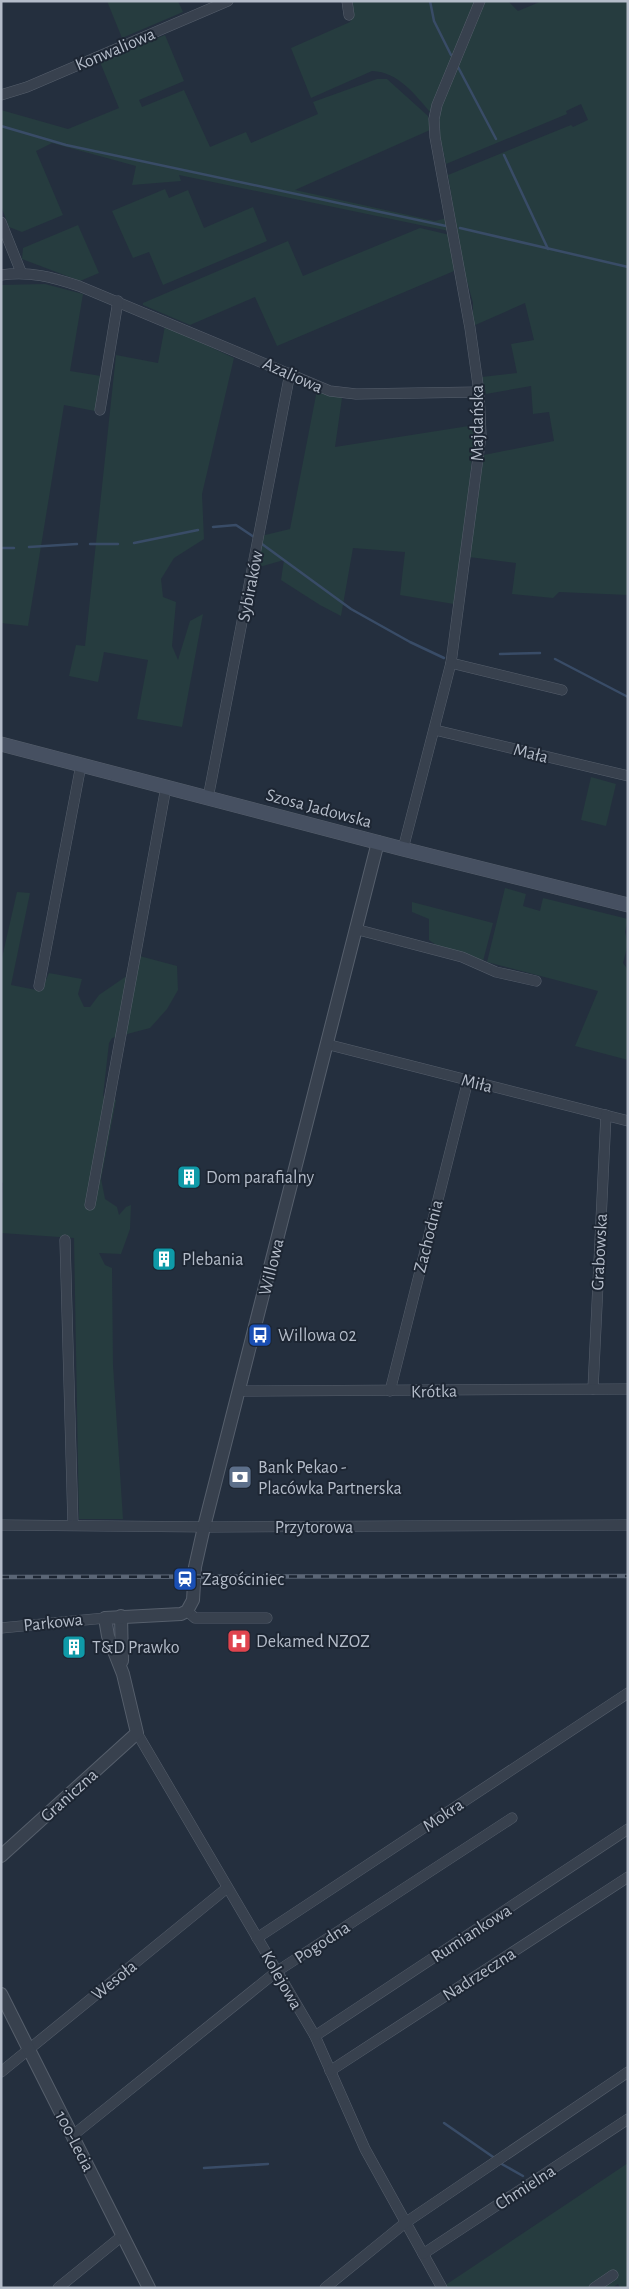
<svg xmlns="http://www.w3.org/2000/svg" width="629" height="2289" font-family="'Alegreya Sans',sans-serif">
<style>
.green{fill:#263c3f}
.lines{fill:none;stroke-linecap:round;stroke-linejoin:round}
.stream{stroke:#394c67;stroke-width:2.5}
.minor-casing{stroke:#565f6c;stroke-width:11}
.tertiary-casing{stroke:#565f6c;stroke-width:14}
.secondary-casing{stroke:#565f6c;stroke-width:15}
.minor{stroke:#38414e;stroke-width:10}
.tertiary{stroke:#38414e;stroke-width:12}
.secondary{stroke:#465061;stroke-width:14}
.rail-casing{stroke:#5a6575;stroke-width:4.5}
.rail{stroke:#1d2633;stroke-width:2.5;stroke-dasharray:8;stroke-linecap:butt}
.labels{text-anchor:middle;stroke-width:4;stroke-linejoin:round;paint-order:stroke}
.street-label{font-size:18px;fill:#b4bcc9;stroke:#1d2633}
.poi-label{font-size:18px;fill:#b4bcc9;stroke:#1d2633;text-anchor:start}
</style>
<rect width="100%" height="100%" fill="#242f3e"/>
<!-- green -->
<g class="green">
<path d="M 107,1 L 178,1 L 183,12 L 122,38 Z"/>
<path d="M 349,1 L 476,1 L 431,113 C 415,95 399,72 372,71 L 311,98 L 291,48 L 350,22 L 353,14 Z"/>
<path d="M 485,1 L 508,1 L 518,11 L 542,1 L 628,1 L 628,595 L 559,592 L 553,598 L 512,594 L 516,563 L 469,557 L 484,455 L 554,441 L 549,412 L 533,414 L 531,386 L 486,394 L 482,377 L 517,373 L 511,344 L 534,340 L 525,303 L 473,326 L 473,303 L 464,270 L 448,175 L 571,125 L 573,127 L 588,120 L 581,104 L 566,111 L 567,114 L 446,164 L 438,127 L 441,106 Z"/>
<path d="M 165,35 L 184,81 L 139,100 L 142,107 L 184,90 L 210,147 L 246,132 L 251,143 L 318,114 L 313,102 L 377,79 L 387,79 L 428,116 L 430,130 L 295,190 L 435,221 L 447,218 L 449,231 L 179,175 L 181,181 L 132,185 L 136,166 L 52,143 L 36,151 L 63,215 L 22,232 L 9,227 L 1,206 L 1,110 L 68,129 L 119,108 L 100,62 Z"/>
<path d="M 165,189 L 169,198 L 188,190 L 204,228 L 253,207 L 267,241 L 163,285 L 149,252 L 133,258 L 112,211 Z"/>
<path d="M 78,225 L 99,273 L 80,281 L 22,259 L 23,248 Z"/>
<path d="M 420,228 L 450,235 L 454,271 L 277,346 L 255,297 L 190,325 L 143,305 L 143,303 L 288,241 L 303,276 Z"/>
<path d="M 45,284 L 83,294 L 70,371 L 101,376 L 95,411 L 64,405 L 28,626 L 1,623 L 1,285 Z"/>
<path d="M 165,326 L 234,358 L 202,494 L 204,539 L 174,558 L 161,579 L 163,597 L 176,602 L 172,646 L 178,660 L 190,621 L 203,614 L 182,727 L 137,719 L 148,660 L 104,652 L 98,682 L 69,676 L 76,645 L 85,646 L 116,355 L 158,363 Z"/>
<path d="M 317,390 L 342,398 L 335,447 L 475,425 L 466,520 L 454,604 L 400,595 L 405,552 L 353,548 L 341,616 L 320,605 L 281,580 L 284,560 L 256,568 L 261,536 L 290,529 Z"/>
<path d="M 591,777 L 616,784 L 606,826 L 581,820 Z"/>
<path d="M 505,888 L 526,894 L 523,906 L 540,911 L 543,898 L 628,919 L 625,932 L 628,944 L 623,963 L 628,970 L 628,1060 L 575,1046 L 598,991 L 487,962 Z"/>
<path d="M 17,892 L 30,893 L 11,985 L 41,991 L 49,973 L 82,979 L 78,994 L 84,1007 L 90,1007 L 99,995 L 128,975 L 132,954 L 177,966 L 178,990 L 167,1009 L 150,1028 L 112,1038 L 109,1043 L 103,1096 L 116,1100 L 101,1179 L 105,1199 L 117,1207 L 119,1215 L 126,1207 L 131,1205 L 130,1229 L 121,1254 L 99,1253 L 105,1265 L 112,1268 L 113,1365 L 123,1519 L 79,1519 L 74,1238 L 1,1233 L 3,1183 L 1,1182 L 1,962 Z"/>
<path d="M 412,902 L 493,923 L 483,961 L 443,950 L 429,940 L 429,919 L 412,912 Z"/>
<path d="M 628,2163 L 628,2288 L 620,2288 L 618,2284 L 612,2288 L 441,2288 Z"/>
</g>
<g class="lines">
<!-- stream -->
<g class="stream">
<path d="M 430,1 L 434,21 L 451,55"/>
<path d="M 458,67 L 496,139"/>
<path d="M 1,126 L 66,145 L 446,226"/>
<path d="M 504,155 L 548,249"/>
<path d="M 460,228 L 628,267"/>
<path d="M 213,527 L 236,525 L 254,537"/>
<path d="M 134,543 L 198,530"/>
<path d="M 90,544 L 118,544"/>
<path d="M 262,544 L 351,609 L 410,642 L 444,658"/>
<path d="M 29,547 L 77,544"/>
<path d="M 1,548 L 14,548"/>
<path d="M 500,654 L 540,653"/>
<path d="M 555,659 L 628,697"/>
<path d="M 444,2123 L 496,2159"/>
<path d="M 500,2163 L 523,2176"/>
<path d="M 204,2168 L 268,2164"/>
</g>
<!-- minor casing -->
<g class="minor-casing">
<g id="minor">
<path d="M 347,1 L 349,15"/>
<path d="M 1,95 L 27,87 L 228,1"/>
<path d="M 1,222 L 21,272"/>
<path d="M 1,275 C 30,271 52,277 79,286 L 330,391 L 356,394 L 479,392"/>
<path d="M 100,410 L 118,301"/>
<path d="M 451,663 L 562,690"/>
<path d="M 435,730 L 628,776"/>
<path d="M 208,798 L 290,373"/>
<path d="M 403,849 L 451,663 L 481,435 L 479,392 L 470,328 L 435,137 L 434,119 L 437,105 L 480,1"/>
<path d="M 355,929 L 462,957 L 496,972 L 536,981"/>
<path d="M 39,986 L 81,765"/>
<path d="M 326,1044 L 628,1121"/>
<path d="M 90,1205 L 166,787"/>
<path d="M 65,1240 L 73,1525"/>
<path d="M 593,1389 L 606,1115"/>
<path d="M 239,1391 L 628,1389"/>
<path d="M 390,1391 L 468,1080"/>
<path d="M 1,1525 L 212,1527 L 628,1525"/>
<path d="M 187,1611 L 195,1618 L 267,1618"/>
<path d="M 1,1628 L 105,1618"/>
<path d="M 137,1733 L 315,2036 L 365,2149 L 442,2288"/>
<path d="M 257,1938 L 628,1693"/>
<path d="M 315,2036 L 628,1829"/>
<path d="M 330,2071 L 628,1877"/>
<path d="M 1,2072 L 227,1888"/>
<path d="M 72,2136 L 276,1972 L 512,1818"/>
<path d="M 423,2254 L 628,2119"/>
<path d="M 58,2288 L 122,2236"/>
<path d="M 325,2288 L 405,2223 L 628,2072"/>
<path d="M 594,2288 L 613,2275"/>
</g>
</g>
<!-- tertiary casing -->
<g class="tertiary-casing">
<g id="tertiary">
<path d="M 121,1616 L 122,1661"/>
<path d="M 1,1856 L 137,1733 L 123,1674 L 108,1636 L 105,1618 L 181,1614 L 187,1611 L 193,1600 L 195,1567 L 204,1527 L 378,842"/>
<path d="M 1,1994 L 149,2288"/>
</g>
</g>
<!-- secondary casing -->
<g class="secondary-casing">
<path id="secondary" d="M 1,744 L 403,849 L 628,905"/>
</g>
<!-- minor -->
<use href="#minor" class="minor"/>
<!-- tertiary -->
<use href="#tertiary" class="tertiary"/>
<!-- secondary -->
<use href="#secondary" class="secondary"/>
<!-- rail casing -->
<g class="rail-casing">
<path id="rail" d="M 1,1577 L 628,1576"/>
</g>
<!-- rail -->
<use href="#rail" class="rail"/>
</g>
<!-- icons -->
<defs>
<g id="building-square" transform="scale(1.25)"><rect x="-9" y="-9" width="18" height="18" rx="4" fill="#0f9aa8" stroke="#1d2633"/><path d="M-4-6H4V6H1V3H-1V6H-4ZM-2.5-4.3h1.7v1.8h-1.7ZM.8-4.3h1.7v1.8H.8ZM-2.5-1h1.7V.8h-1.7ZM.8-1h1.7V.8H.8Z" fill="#fff"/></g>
<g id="bus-square" transform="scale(1.25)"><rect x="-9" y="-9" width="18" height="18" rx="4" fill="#1a4fb4" stroke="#1d2633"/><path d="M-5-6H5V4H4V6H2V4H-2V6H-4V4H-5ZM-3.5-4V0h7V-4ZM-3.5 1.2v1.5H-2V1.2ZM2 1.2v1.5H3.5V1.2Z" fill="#fff"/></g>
<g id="bank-square" transform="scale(1.25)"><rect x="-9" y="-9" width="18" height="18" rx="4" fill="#5c6f8a" stroke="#1d2633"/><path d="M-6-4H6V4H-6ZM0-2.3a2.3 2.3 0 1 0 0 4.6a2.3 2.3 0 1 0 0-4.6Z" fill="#fff"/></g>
<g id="station-square" transform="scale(1.25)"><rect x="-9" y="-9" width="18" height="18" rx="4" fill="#1a4fb4" stroke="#1d2633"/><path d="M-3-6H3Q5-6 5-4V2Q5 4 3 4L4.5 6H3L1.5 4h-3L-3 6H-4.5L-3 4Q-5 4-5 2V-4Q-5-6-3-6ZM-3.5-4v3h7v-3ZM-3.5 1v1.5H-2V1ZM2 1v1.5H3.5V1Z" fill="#fff"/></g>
<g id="hospital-square" transform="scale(1.25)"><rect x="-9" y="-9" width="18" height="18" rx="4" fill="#e0444e" stroke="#1d2633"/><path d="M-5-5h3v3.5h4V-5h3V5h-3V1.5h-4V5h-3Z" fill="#fff"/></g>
</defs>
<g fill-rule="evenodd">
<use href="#building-square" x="189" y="1177"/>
<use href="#building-square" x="164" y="1259"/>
<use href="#bus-square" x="260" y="1335"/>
<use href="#bank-square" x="240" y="1477"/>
<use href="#station-square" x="185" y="1579"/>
<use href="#hospital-square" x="239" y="1641"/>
<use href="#building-square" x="74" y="1647"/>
</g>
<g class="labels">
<!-- street labels -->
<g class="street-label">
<text transform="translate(115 49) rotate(-23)" y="6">Konwaliowa</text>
<text transform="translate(293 375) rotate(24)" y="6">Azaliowa</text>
<text transform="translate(477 423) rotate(-90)" y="6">Majdańska</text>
<text transform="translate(250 586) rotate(-79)" y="6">Sybiraków</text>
<text transform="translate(531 753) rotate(14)" y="6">Mała</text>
<text transform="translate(319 808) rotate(15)" y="6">Szosa Jadowska</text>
<text transform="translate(477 1083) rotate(14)" y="6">Miła</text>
<text transform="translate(428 1236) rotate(-76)" y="6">Zachodnia</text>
<text transform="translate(599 1252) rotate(-87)" y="6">Grabowska</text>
<text transform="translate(271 1267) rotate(-76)" y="6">Willowa</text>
<text transform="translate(434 1391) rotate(-1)" y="6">Krótka</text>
<text x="314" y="1533">Przytorowa</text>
<text transform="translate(53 1622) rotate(-6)" y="6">Parkowa</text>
<text transform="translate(69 1795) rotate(-42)" y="6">Graniczna</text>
<text transform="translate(443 1815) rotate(-34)" y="6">Mokra</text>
<text transform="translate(471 1933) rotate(-33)" y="6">Rumiankowa</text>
<text transform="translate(322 1942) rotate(-33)" y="6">Pogodna</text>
<text transform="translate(479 1974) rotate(-33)" y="6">Nadrzeczna</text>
<text transform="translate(114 1980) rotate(-39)" y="6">Wesoła</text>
<text transform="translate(282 1980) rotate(60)" y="6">Kolejowa</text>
<text transform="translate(75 2141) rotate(63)" y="6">100-Lecia</text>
<text transform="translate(525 2187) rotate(-33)" y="6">Chmielna</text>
</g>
<!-- poi labels -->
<g class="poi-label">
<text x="206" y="1183">Dom parafialny</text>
<text x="182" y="1265">Plebania</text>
<text x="278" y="1341">Willowa 02</text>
<text x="258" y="1473">Bank Pekao -<tspan x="258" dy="21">Placówka Partnerska</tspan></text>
<text x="202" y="1585">Zagościniec</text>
<text x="256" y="1647">Dekamed NZOZ</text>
<text x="92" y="1653">T&amp;D Prawko</text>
</g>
</g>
<!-- border -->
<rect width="629" height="2289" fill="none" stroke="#b4bcc9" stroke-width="5"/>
</svg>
